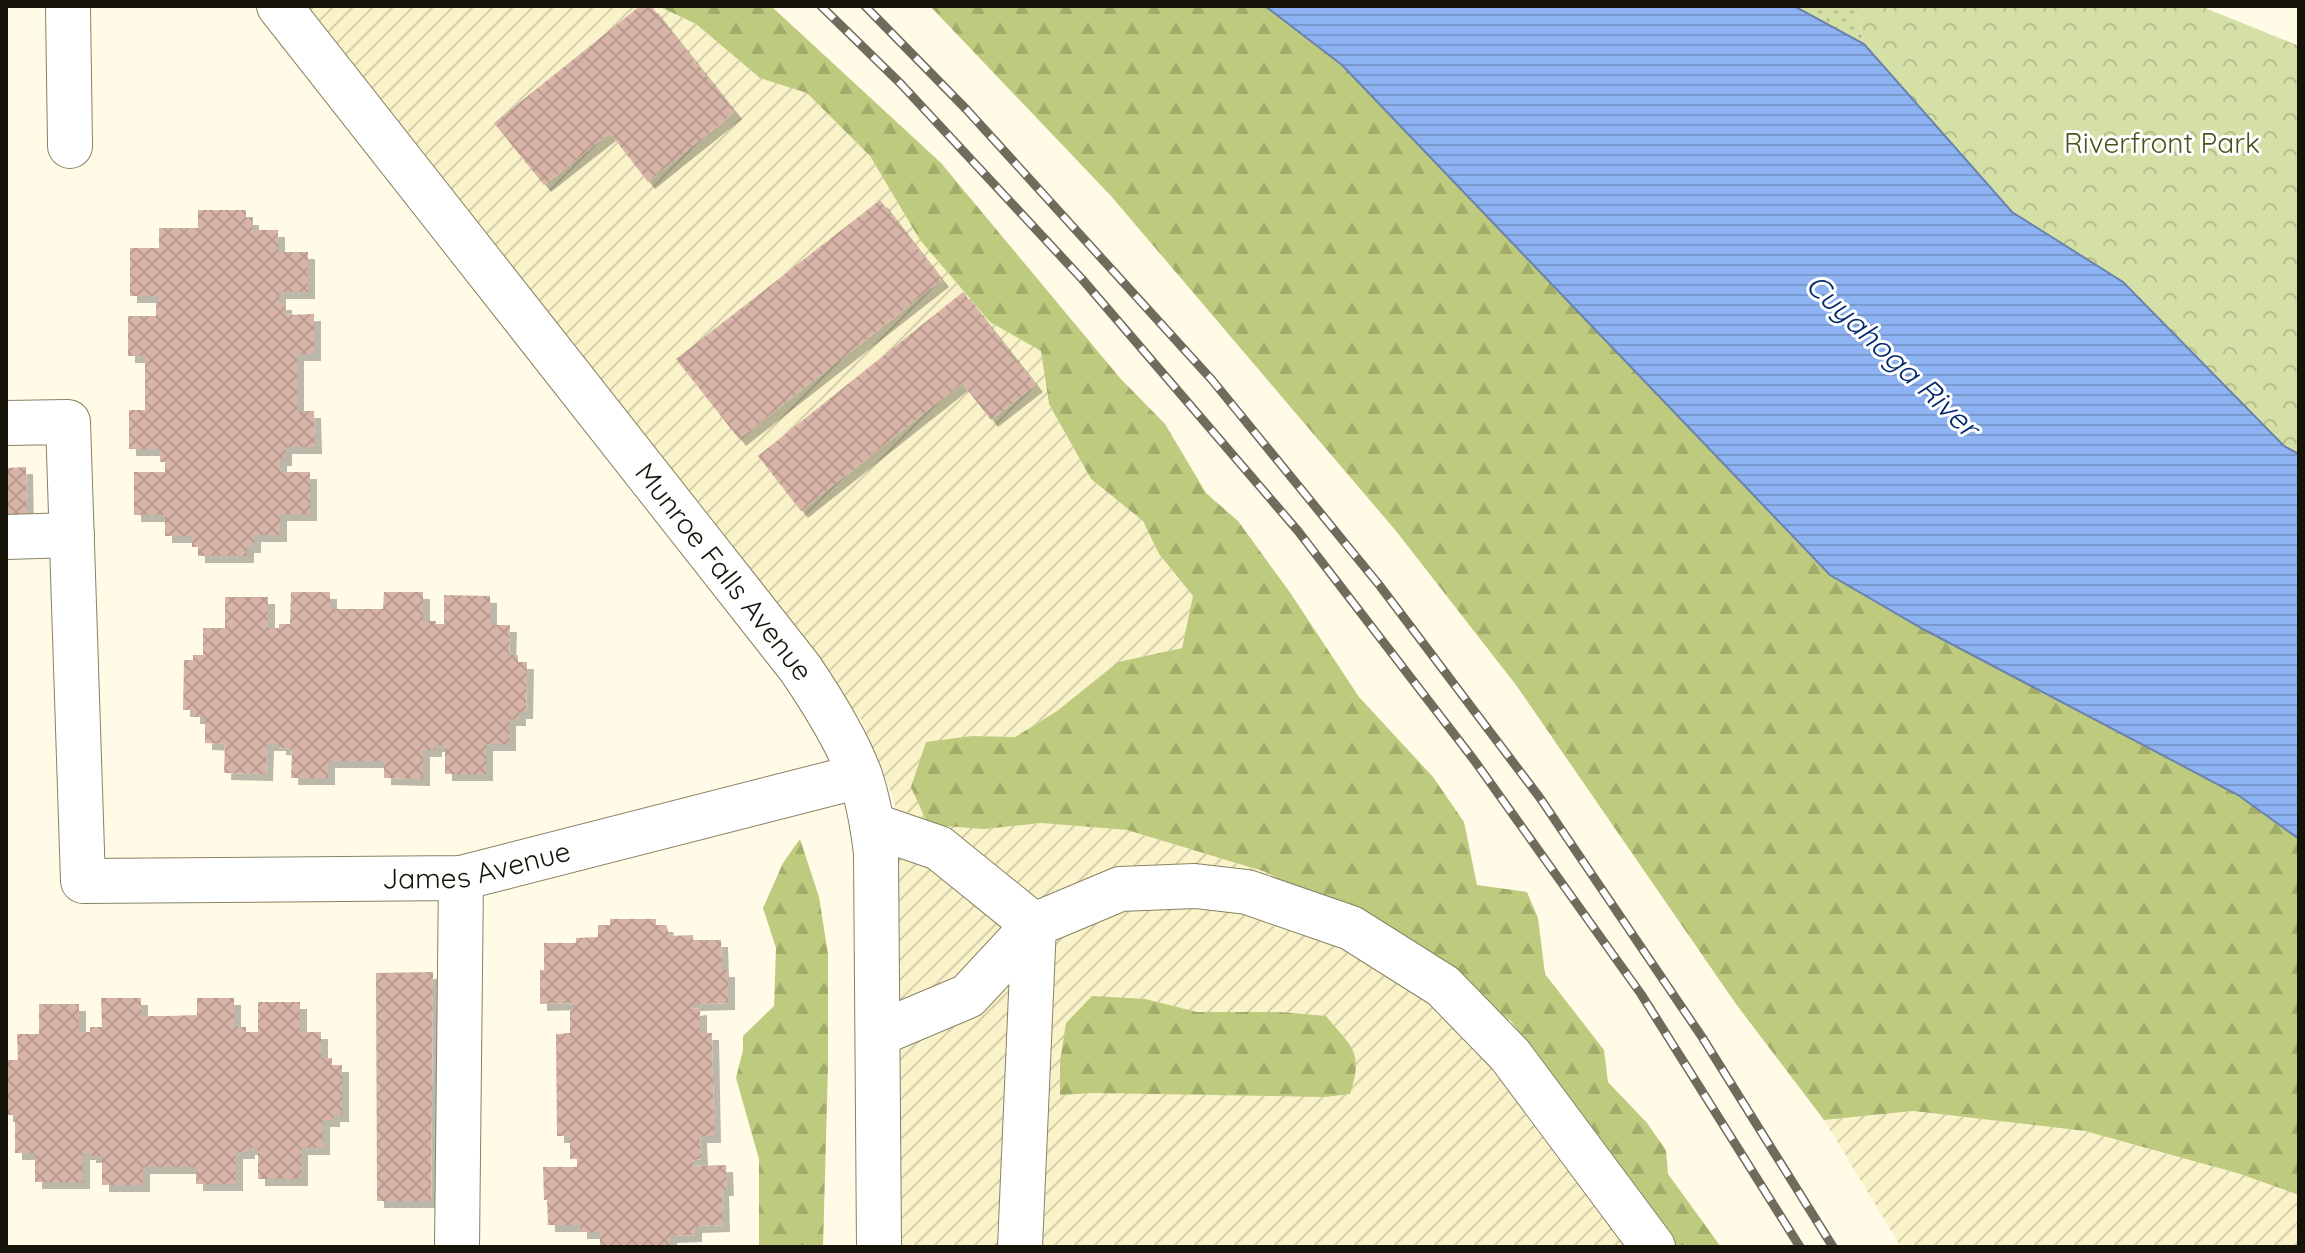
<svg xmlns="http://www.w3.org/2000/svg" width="2305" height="1253" font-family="Quicksand,sans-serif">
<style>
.industrial{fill:url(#industrial-furrows)}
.grass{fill:url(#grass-dots)}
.forest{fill:url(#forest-firs)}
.park{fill:url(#park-crowns)}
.water{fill:url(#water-rules);stroke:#6a83ac;stroke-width:2}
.building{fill:url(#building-cross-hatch);filter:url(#shadow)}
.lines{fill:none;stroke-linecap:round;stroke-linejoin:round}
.minor-casing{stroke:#888263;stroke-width:46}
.minor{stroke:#fff;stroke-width:44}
.rail-casing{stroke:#6f6c5d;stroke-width:9}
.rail{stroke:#fff;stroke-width:6;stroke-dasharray:18;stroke-linecap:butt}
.labels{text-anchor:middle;stroke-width:6;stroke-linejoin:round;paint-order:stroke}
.park-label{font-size:28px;fill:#4b531a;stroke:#fff}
.street-label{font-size:28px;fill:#161308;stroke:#fff}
.water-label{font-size:30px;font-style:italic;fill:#022870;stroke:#fff}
</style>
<defs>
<pattern id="industrial-furrows" width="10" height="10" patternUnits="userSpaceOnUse" patternTransform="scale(2)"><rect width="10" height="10" fill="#faf3c9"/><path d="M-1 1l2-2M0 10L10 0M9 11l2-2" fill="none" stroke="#d6cfab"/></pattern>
<pattern id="grass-dots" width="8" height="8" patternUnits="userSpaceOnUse" patternTransform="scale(2)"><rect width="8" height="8" fill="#d5e0a6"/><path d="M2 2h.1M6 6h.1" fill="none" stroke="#b6bf8d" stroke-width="1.8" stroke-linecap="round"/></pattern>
<pattern id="forest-firs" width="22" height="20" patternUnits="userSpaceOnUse" patternTransform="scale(2)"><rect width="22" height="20" fill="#beca7d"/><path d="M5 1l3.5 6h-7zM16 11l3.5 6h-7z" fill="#a3ad6b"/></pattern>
<pattern id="park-crowns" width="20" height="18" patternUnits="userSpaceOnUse" patternTransform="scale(2)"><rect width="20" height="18" fill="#d5e0a6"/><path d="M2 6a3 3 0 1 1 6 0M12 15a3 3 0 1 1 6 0" fill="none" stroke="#b6bf8d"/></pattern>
<pattern id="water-rules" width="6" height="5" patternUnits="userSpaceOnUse" patternTransform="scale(2)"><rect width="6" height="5" fill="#8eb3f3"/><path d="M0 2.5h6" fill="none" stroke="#7a99cf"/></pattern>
<pattern id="building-cross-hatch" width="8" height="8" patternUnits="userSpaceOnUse" patternTransform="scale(2)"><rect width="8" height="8" fill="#d8b4a8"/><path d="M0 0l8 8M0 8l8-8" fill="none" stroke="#b99a8f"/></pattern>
<filter id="shadow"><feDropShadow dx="7" dy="7" stdDeviation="0" flood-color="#0004"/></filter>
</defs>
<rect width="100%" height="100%" fill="#fffbe7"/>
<!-- industrial -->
<g class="industrial">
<path d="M 308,6 L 658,6 L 696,24 L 760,78 L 807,93 L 870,156 L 920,240 L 990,322 L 1041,351 L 1049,404 L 1091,479 L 1143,521 L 1159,554 L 1193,596 L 1182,648 L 1118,662 L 1057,711 L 1015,737 L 972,736 L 985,829 L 1041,823 L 1127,830 L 1266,872 L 1336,910 L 1439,973 L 1511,1021 L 1674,1247 L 898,1247 L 895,803 L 861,719 L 796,642 Z"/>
<path d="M 1913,1111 L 2085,1131 L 2237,1173 L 2299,1195 L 2299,1247 L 1901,1247 L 1824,1120 Z"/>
</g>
<!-- grass -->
<path class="grass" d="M 1794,6 L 1855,6 L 1864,44 Z"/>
<!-- forest -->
<g class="forest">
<path d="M 658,6 L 771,6 L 941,163 L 1120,378 L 1165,424 L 1206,493 L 1238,521 L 1289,591 L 1359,697 L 1433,777 L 1464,822 L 1477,885 L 1527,892 L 1538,918 L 1545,974 L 1604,1050 L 1608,1082 L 1647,1123 L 1666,1150 L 1668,1174 L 1721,1247 L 1674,1247 L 1511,1021 L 1439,973 L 1336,910 L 1266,872 L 1127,830 L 1041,823 L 985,829 L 928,825 L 911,787 L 926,742 L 972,736 L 1015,737 L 1057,711 L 1118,662 L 1182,648 L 1193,596 L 1159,554 L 1143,521 L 1091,479 L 1049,404 L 1041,351 L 990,322 L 920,240 L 870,156 L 807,93 L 760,78 L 696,24 Z"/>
<path d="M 930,6 L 1265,6 L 1342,65 L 1830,575 L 2238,795 L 2299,839 L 2299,1195 L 2237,1173 L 2085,1131 L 1913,1111 L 1824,1120 L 1736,1004 L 1516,685 L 1396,531 L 1111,196 Z"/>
<path d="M 800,839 L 819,897 L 828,954 L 828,1067 L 823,1247 L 759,1247 L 759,1159 L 736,1078 L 743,1050 L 743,1036 L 774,1006 L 776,948 L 763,908 L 783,863 Z"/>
<path d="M 1092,996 L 1145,999 L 1197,1012 L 1280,1012 L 1326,1016 C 1352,1048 1364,1051 1350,1094 L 1325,1097 L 1094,1093 L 1060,1095 L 1060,1062 L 1066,1023 Z"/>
</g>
<!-- park -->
<path class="park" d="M 1855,6 L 2200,6 L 2299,46 L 2299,454 L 2284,446 L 2123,282 L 2012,212 L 1864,44 Z"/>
<!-- water -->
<path class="water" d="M 1265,6 L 1794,6 L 1864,44 L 2012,212 L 2123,282 L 2284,446 L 2299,454 L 2299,839 L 2238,795 L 1923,629 L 1830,575 L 1342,65 Z"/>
<!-- building -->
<g class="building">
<path d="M 640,6 L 651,6 L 735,112 L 648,182 L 610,133 L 544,185 L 494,123 Z"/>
<path d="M 880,200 L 942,280 L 739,439 L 676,359 Z"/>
<path d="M 198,210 L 246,210 L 246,218 L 252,218 L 252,230 L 278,230 L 278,252 L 308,252 L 308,292 L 279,292 L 279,303 L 285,303 L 285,315 L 314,314 L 314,354 L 297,354 L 297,411 L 314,411 L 315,447 L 285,447 L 285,459 L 280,459 L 280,472 L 310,472 L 310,514 L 280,514 L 280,535 L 254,535 L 254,546 L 247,546 L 247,556 L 198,556 L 198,547 L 192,547 L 192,536 L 165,536 L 165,515 L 134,515 L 134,472 L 165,472 L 165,462 L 160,462 L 160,449 L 129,449 L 129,410 L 145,410 L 145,356 L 128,356 L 128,316 L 156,316 L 156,302 L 159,302 L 159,296 L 130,296 L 130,248 L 159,248 L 159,228 L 198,228 Z"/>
<path d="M 963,292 L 1036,385 L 991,420 L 962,383 L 801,511 L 758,456 Z"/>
<path d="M 26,467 L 27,523 L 6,524 L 6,468 Z"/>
<path d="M 291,592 L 330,592 L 330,609 L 383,609 L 384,592 L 423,592 L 423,621 L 436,621 L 436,624 L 444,624 L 444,595 L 490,596 L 490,625 L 510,625 L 509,655 L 518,655 L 518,662 L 527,662 L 526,712 L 519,712 L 519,719 L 509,719 L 509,744 L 486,744 L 486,774 L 445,774 L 445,745 L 435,745 L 435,750 L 423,750 L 423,779 L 384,778 L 384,761 L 328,761 L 328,778 L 291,778 L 292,749 L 279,748 L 279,744 L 267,744 L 266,774 L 224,773 L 225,744 L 205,743 L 205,717 L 193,717 L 193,710 L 183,710 L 184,660 L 193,660 L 193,655 L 203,655 L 203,628 L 225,628 L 225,597 L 268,597 L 268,628 L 279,628 L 279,624 L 290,624 Z"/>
<path d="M 610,919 L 656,919 L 656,925 L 666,925 L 670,936 L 693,935 L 693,940 L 721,940 L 722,970 L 728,970 L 728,1003 L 693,1004 L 693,1009 L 700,1008 L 700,1033 L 712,1033 L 714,1136 L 700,1136 L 701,1159 L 693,1160 L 694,1166 L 726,1165 L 727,1189 L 722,1189 L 723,1225 L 695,1226 L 695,1235 L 670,1236 L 670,1245 L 661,1247 L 600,1245 L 600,1232 L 580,1232 L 580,1225 L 548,1225 L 547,1200 L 544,1200 L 543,1167 L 577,1167 L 577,1159 L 570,1159 L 570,1136 L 557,1136 L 556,1034 L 570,1033 L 570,1009 L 574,1009 L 574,1003 L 540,1004 L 540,970 L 544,970 L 544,943 L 576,943 L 576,938 L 598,937 L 598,925 L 610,925 Z"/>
<path d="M 433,972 L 431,1201 L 377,1201 L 376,973 Z"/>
<path d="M 101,998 L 141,998 L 141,1016 L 168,1016 L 197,1015 L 197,998 L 234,998 L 234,1027 L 246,1027 L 246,1032 L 258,1032 L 258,1002 L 300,1002 L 300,1032 L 321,1032 L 321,1058 L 332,1058 L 332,1065 L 342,1065 L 342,1115 L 333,1115 L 333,1120 L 323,1120 L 323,1148 L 301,1148 L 301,1179 L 258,1179 L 258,1148 L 248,1148 L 248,1152 L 236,1152 L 236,1184 L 196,1184 L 196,1167 L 143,1167 L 143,1185 L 102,1185 L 102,1156 L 89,1156 L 89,1153 L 83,1153 L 83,1182 L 35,1182 L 35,1153 L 15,1153 L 15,1115 L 6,1115 L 6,1060 L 18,1060 L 17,1034 L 39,1034 L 39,1004 L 79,1004 L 79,1032 L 90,1032 L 90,1027 L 102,1027 Z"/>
</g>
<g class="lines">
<!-- minor casing -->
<g class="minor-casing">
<g id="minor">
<path d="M 68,6 L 70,146"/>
<path id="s1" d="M 279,6 L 800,668 C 821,699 849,743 861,779 C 869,803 873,828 876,853 L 879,1247"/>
<path id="s2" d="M 6,423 L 68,422 L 83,881 L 461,878 L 860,776"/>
<path d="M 6,537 L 72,535"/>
<path d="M 872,825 L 939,848 L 1034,925 L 968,996 L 878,1034"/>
<path d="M 457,1247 L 461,878"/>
<path d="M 1020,1247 L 1034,925 L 1120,889 L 1195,886 L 1247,892 L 1351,928 L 1443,986 L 1510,1055 L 1653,1247"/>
</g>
</g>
<!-- minor -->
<use href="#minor" class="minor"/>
<!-- rail casing -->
<g class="rail-casing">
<g id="rail">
<path d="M 821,6 L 900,83 L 1082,279 L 1298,531 L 1474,760 L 1641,994 L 1800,1247"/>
<path d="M 865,6 L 966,109 L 1212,380 L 1380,586 L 1540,798 L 1702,1037 L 1833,1247"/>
</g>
</g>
<!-- rail -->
<use href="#rail" class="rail"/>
</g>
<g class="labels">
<!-- park labels -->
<g class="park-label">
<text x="2162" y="153">Riverfront Park</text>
</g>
<!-- street labels -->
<g class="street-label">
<text dy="10" stroke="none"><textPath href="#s1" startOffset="720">Munroe Falls Avenue</textPath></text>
<text dy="10" stroke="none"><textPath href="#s2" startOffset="916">James Avenue</textPath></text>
</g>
<!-- water labels -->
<g class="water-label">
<text transform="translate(1892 356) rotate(43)" y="10">Cuyahoga River</text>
</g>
</g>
<!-- border -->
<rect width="2305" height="1253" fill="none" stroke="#161308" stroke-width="16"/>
</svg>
